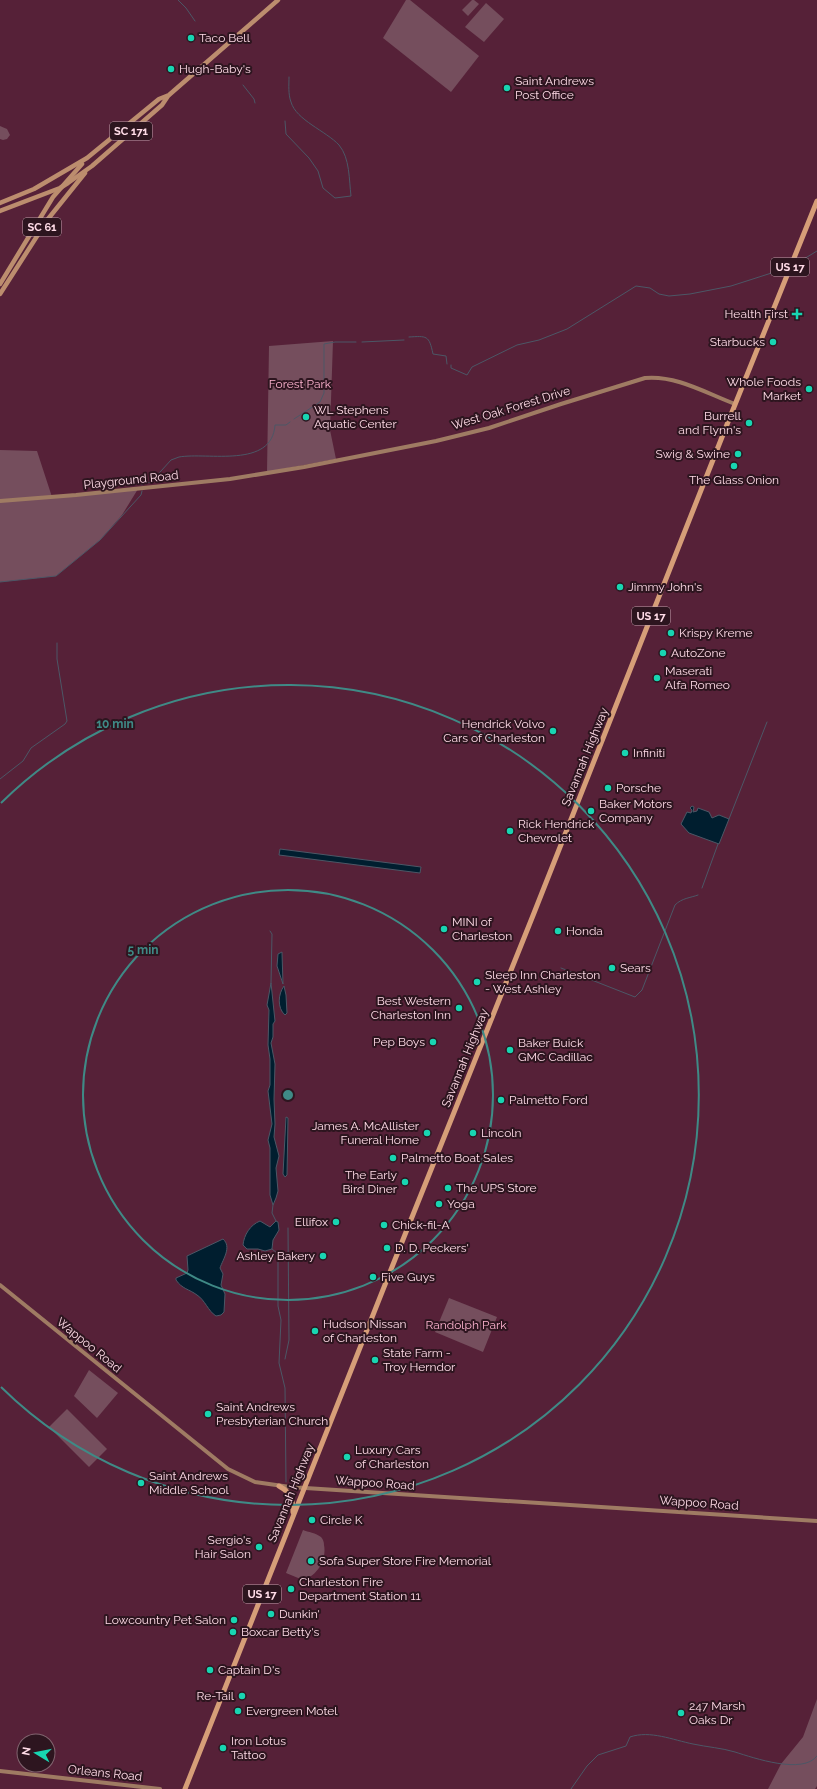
<svg xmlns="http://www.w3.org/2000/svg" width="817" height="1789" font-family="Raleway,sans-serif">
<style>
.green{fill:#754e5d}
.water{fill:#001e2f;stroke:#4c5766}
.lines{fill:none;stroke-linecap:round;stroke-linejoin:round}
.stream{stroke:#4c5766;stroke-width:1}
.secondary{stroke:#9f7b63;stroke-width:4}
.primary{stroke:#bc8d6e;stroke-width:4.5}
.highway{stroke:#d69e78;stroke-width:5}
.ring{fill:none;stroke:#3f8a86;stroke-width:2}
.poi-dot{fill:#18d5b2;stroke:#2d151f;stroke-width:1.5}
.labels{text-anchor:middle;stroke-width:4;stroke-linejoin:round;paint-order:stroke}
.shield{fill:#2d151f;stroke:#c0a0ab;stroke-width:1}
.shield-label{font-size:11px;font-weight:bold;fill:#ffdbe7}
.poi-label{font-size:12px;fill:#ffdbe7;stroke:#2d151f;text-anchor:start}
.park-label{font-size:12px;fill:#feb4d0;stroke:#2d151f}
.street-label{font-size:12px;fill:#ffdbe7;stroke:#2d151f}
.centre{fill:#3f8a86;stroke:#2d151f;stroke-width:2}
.ring-label{font-size:12px;text-anchor:middle;font-weight:bold;fill:#3f8a86;stroke:#2d151f;stroke-width:4;stroke-linejoin:round;paint-order:stroke}
</style>
<rect width="100%" height="100%" fill="#562138"/>
<!-- green -->
<g class="green">
<path d="M 406,0 L 410,0 L 479,56 L 451,92 L 383,38 Z"/>
<path d="M 472,0 L 474,0 L 479,4 L 468,16 L 462,10 Z"/>
<path d="M 486,3 L 504,19 L 484,42 L 465,27 Z"/>
<path d="M 0,126 L 7,129 L 10,135 L 7,139 L 3,140 L 0,139 Z"/>
<path d="M 333,341 L 330,430 L 336,459 L 267,472 L 269,346 Z"/>
<path d="M 0,450 L 37,451 L 52,497 L 138,489 L 122,515 L 100,540 L 56,576 L 0,582 Z"/>
<path d="M 449,1298 L 497,1317 L 483,1352 L 435,1332 Z"/>
<path d="M 89,1370 L 118,1393 L 97,1418 L 74,1396 Z"/>
<path d="M 67,1409 L 107,1449 L 89,1467 L 49,1427 Z"/>
<path d="M 303,1530 C 308,1532 316,1533 321,1537 C 323,1539 324,1542 324,1545 C 327,1560 317,1576 303,1580 L 286,1573 Z"/>
<path d="M 817,1699 L 817,1786 L 815,1789 L 768,1789 L 781,1764 L 803,1737 Z"/>
</g>
<!-- water -->
<g class="water">
<path d="M 692,806 L 694,807 L 693,812 L 697,811 L 698,808 L 709,812 L 712,818 L 719,815 L 729,819 L 719,844 L 689,833 L 681,824 L 687,812 L 691,813 L 692,810 L 690,808 Z"/>
<path d="M 280,849 L 421,867 L 420,873 L 279,855 Z"/>
<path d="M 282,952 L 282,953 L 283,984 L 277,966 L 278,954 Z"/>
<path d="M 271,983 L 275,1021 L 273,1024 L 273,1037 L 271,1043 L 275,1064 L 274,1099 L 275,1124 L 274,1137 L 279,1156 L 276,1168 L 278,1191 L 276,1198 L 273,1205 L 270,1195 L 270,1148 L 268,1140 L 272,1124 L 268,1091 L 270,1085 L 270,1059 L 268,1045 L 269,1010 L 267,1005 Z"/>
<path d="M 284,986 L 286,995 L 287,1013 L 285,1015 C 277,1008 278,994 284,986 Z"/>
<path d="M 286,1117 L 288,1118 L 287,1175 L 285,1177 L 283,1174 Z"/>
<path d="M 260,1221 L 270,1227 L 276,1221 L 278,1222 L 279,1230 L 273,1240 L 272,1249 L 265,1251 L 258,1249 L 247,1249 L 243,1245 C 244,1235 250,1225 260,1221 Z"/>
<path d="M 223,1239 C 232,1247 223,1259 220,1268 L 223,1274 L 221,1285 L 225,1294 L 224,1312 L 221,1315 L 216,1316 C 208,1311 205,1300 197,1295 C 189,1289 182,1289 176,1280 L 176,1278 L 187,1273 L 188,1270 L 187,1256 Z"/>
</g>
<g class="lines">
<!-- stream -->
<g class="stream">
<path d="M 178,0 L 186,8 L 195,21"/>
<path d="M 243,85 L 254,99 L 255,103"/>
<path d="M 285,121 L 286,134 L 309,158 L 318,171 L 323,188 L 335,198 L 351,196 C 349,180 350,158 339,145 C 326,131 296,120 291,102 C 288,94 289,85 289,77"/>
<path d="M 794,265 L 817,251"/>
<path d="M 409,337 C 427,336 429,335 433,354 L 446,356 L 447,364"/>
<path d="M 362,342 L 404,340"/>
<path d="M 451,365 L 451,368 L 467,375 L 472,367 L 517,345 L 539,340 L 567,329 L 636,286 L 650,288 L 659,294 L 669,296 L 690,294 L 731,286 L 784,269"/>
<path d="M 294,419 L 320,402 L 324,393 L 324,344 L 335,342 L 356,342"/>
<path d="M 142,485 L 142,484 L 151,482 L 171,460 L 179,457 C 208,452 272,469 275,425 L 286,425 L 290,422"/>
<path d="M 0,582 L 56,576 L 100,540 L 141,495 L 142,491"/>
<path d="M 0,779 L 23,761 L 31,748 L 65,724 L 67,721 L 57,659 L 57,643"/>
<path d="M 729,819 L 767,722"/>
<path d="M 702,888 L 718,844"/>
<path d="M 270,931 L 272,934 L 271,983"/>
<path d="M 561,968 L 635,997 L 642,990 L 675,905 C 682,898 690,898 698,895"/>
<path d="M 273,1205 L 272,1213 L 276,1221"/>
<path d="M 272,1249 L 277,1253 L 278,1258 L 278,1306 L 281,1320 L 279,1363 L 285,1388 L 286,1482"/>
<path d="M 285,1359 L 289,1340 L 288,1228"/>
<path d="M 571,1789 L 587,1766 L 598,1755 L 626,1746 L 630,1737 C 650,1730 673,1740 693,1744 C 707,1747 722,1748 735,1752 C 754,1758 803,1775 817,1756"/>
</g>
<!-- secondary -->
<g class="secondary">
<path d="M 0,501 L 76,495 L 230,479 L 304,467 L 436,441 L 489,428 L 561,404 L 645,378 C 676,375 706,393 735,404"/>
<path d="M 0,1285 L 228,1469 L 255,1482 L 290,1487 L 817,1521"/>
<path d="M 0,1771 L 160,1789"/>
</g>
<!-- primary -->
<g class="primary">
<path d="M 0,203 L 34,189 L 87,158 L 159,99 L 169,95 L 278,0"/>
<path d="M 0,211 L 60,188 L 68,183 L 92,166 L 162,105 L 168,96"/>
<path d="M 0,284 L 53,197 L 82,164"/>
<path d="M 0,294 L 48,219 L 85,173"/>
</g>
<!-- highway -->
<g class="highway">
<path d="M 279,1486 C 291,1493 293,1498 293,1512"/>
<path d="M 185,1789 L 392,1267 L 534,913 L 726,427 L 817,201"/>
</g>
</g>
<!-- distance rings -->
<g class="ring">
<circle cx="288" cy="1095" r="205"/>
<path d="M1 803A410 410 0 1 1 1 1387"/>
</g>
<!-- markers -->
<g class="poi-dot">
<circle cx="191" cy="38" r="4"/>
<circle cx="171" cy="69" r="4"/>
<circle cx="507" cy="88" r="4"/>
<path d="M795 308h4v4h4v4h-4v4h-4v-4h-4v-4h4z"/>
<circle cx="773" cy="342" r="4"/>
<circle cx="809" cy="389" r="4"/>
<circle cx="306" cy="417" r="4"/>
<circle cx="749" cy="423" r="4"/>
<circle cx="738" cy="454" r="4"/>
<circle cx="734" cy="466" r="4"/>
<circle cx="620" cy="587" r="4"/>
<circle cx="671" cy="633" r="4"/>
<circle cx="663" cy="653" r="4"/>
<circle cx="657" cy="678" r="4"/>
<circle cx="553" cy="731" r="4"/>
<circle cx="625" cy="753" r="4"/>
<circle cx="608" cy="788" r="4"/>
<circle cx="591" cy="811" r="4"/>
<circle cx="510" cy="831" r="4"/>
<circle cx="444" cy="929" r="4"/>
<circle cx="558" cy="931" r="4"/>
<circle cx="612" cy="968" r="4"/>
<circle cx="477" cy="982" r="4"/>
<circle cx="459" cy="1008" r="4"/>
<circle cx="433" cy="1042" r="4"/>
<circle cx="510" cy="1050" r="4"/>
<circle cx="501" cy="1100" r="4"/>
<circle cx="427" cy="1133" r="4"/>
<circle cx="473" cy="1133" r="4"/>
<circle cx="393" cy="1158" r="4"/>
<circle cx="405" cy="1182" r="4"/>
<circle cx="448" cy="1188" r="4"/>
<circle cx="439" cy="1204" r="4"/>
<circle cx="336" cy="1222" r="4"/>
<circle cx="384" cy="1225" r="4"/>
<circle cx="387" cy="1248" r="4"/>
<circle cx="323" cy="1256" r="4"/>
<circle cx="373" cy="1277" r="4"/>
<circle cx="315" cy="1331" r="4"/>
<circle cx="375" cy="1360" r="4"/>
<circle cx="208" cy="1414" r="4"/>
<circle cx="347" cy="1457" r="4"/>
<circle cx="141" cy="1483" r="4"/>
<circle cx="312" cy="1520" r="4"/>
<circle cx="259" cy="1547" r="4"/>
<circle cx="311" cy="1561" r="4"/>
<circle cx="291" cy="1589" r="4"/>
<circle cx="271" cy="1614" r="4"/>
<circle cx="234" cy="1620" r="4"/>
<circle cx="233" cy="1632" r="4"/>
<circle cx="210" cy="1670" r="4"/>
<circle cx="242" cy="1696" r="4"/>
<circle cx="238" cy="1711" r="4"/>
<circle cx="681" cy="1713" r="4"/>
<circle cx="223" cy="1748" r="4"/>
</g>
<g class="labels">
<!-- shield labels -->
<g class="shield">
<rect x="110" y="122" width="42" height="18" rx="3"/>
<rect x="23" y="218" width="38" height="18" rx="3"/>
<rect x="771" y="258" width="38" height="18" rx="3"/>
<rect x="632" y="607" width="38" height="18" rx="3"/>
<rect x="243" y="1585" width="38" height="18" rx="3"/>
</g>
<g class="shield-label">
<text x="131" y="135">SC 171</text>
<text x="42" y="231">SC 61</text>
<text x="790" y="271">US 17</text>
<text x="651" y="620">US 17</text>
<text x="262" y="1598">US 17</text>
</g>
<!-- poi labels -->
<g class="poi-label">
<text x="199" y="42">Taco Bell</text>
<text x="179" y="73">Hugh-Baby's</text>
<text x="515" y="85">Saint Andrews<tspan x="515" dy="14">Post Office</tspan></text>
<text x="788" y="318" text-anchor="end">Health First</text>
<text x="765" y="346" text-anchor="end">Starbucks</text>
<text x="801" y="386" text-anchor="end">Whole Foods<tspan x="801" dy="14">Market</tspan></text>
<text x="314" y="414">WL Stephens<tspan x="314" dy="14">Aquatic Center</tspan></text>
<text x="741" y="420" text-anchor="end">Burrell<tspan x="741" dy="14">and Flynn's</tspan></text>
<text x="730" y="458" text-anchor="end">Swig &amp; Swine</text>
<text x="734" y="484" text-anchor="middle">The Glass Onion</text>
<text x="628" y="591">Jimmy John's</text>
<text x="679" y="637">Krispy Kreme</text>
<text x="671" y="657">AutoZone</text>
<text x="665" y="675">Maserati<tspan x="665" dy="14">Alfa Romeo</tspan></text>
<text x="545" y="728" text-anchor="end">Hendrick Volvo<tspan x="545" dy="14">Cars of Charleston</tspan></text>
<text x="633" y="757">Infiniti</text>
<text x="616" y="792">Porsche</text>
<text x="599" y="808">Baker Motors<tspan x="599" dy="14">Company</tspan></text>
<text x="518" y="828">Rick Hendrick<tspan x="518" dy="14">Chevrolet</tspan></text>
<text x="452" y="926">MINI of<tspan x="452" dy="14">Charleston</tspan></text>
<text x="566" y="935">Honda</text>
<text x="620" y="972">Sears</text>
<text x="485" y="979">Sleep Inn Charleston<tspan x="485" dy="14">- West Ashley</tspan></text>
<text x="451" y="1005" text-anchor="end">Best Western<tspan x="451" dy="14">Charleston Inn</tspan></text>
<text x="425" y="1046" text-anchor="end">Pep Boys</text>
<text x="518" y="1047">Baker Buick<tspan x="518" dy="14">GMC Cadillac</tspan></text>
<text x="509" y="1104">Palmetto Ford</text>
<text x="419" y="1130" text-anchor="end">James A. McAllister<tspan x="419" dy="14">Funeral Home</tspan></text>
<text x="481" y="1137">Lincoln</text>
<text x="401" y="1162">Palmetto Boat Sales</text>
<text x="397" y="1179" text-anchor="end">The Early<tspan x="397" dy="14">Bird Diner</tspan></text>
<text x="456" y="1192">The UPS Store</text>
<text x="447" y="1208">Yoga</text>
<text x="328" y="1226" text-anchor="end">Ellifox</text>
<text x="392" y="1229">Chick-fil-A</text>
<text x="395" y="1252">D. D. Peckers'</text>
<text x="315" y="1260" text-anchor="end">Ashley Bakery</text>
<text x="381" y="1281">Five Guys</text>
<text x="323" y="1328">Hudson Nissan<tspan x="323" dy="14">of Charleston</tspan></text>
<text x="383" y="1357">State Farm -<tspan x="383" dy="14">Troy Herndor</tspan></text>
<text x="216" y="1411">Saint Andrews<tspan x="216" dy="14">Presbyterian Church</tspan></text>
<text x="355" y="1454">Luxury Cars<tspan x="355" dy="14">of Charleston</tspan></text>
<text x="149" y="1480">Saint Andrews<tspan x="149" dy="14">Middle School</tspan></text>
<text x="320" y="1524">Circle K</text>
<text x="251" y="1544" text-anchor="end">Sergio's<tspan x="251" dy="14">Hair Salon</tspan></text>
<text x="319" y="1565">Sofa Super Store Fire Memorial</text>
<text x="299" y="1586">Charleston Fire<tspan x="299" dy="14">Department Station 11</tspan></text>
<text x="279" y="1618">Dunkin'</text>
<text x="226" y="1624" text-anchor="end">Lowcountry Pet Salon</text>
<text x="241" y="1636">Boxcar Betty's</text>
<text x="218" y="1674">Captain D's</text>
<text x="234" y="1700" text-anchor="end">Re-Tail</text>
<text x="689" y="1710">247 Marsh<tspan x="689" dy="14">Oaks Dr</tspan></text>
<text x="246" y="1715">Evergreen Motel</text>
<text x="231" y="1745">Iron Lotus<tspan x="231" dy="14">Tattoo</tspan></text>
</g>
<!-- park labels -->
<g class="park-label">
<text x="300" y="388">Forest Park</text>
<text x="466" y="1329">Randolph Park</text>
</g>
<!-- street labels -->
<g class="street-label">
<text transform="translate(511 408) rotate(-17)" y="4">West Oak Forest Drive</text>
<text transform="translate(131 480) rotate(-6)" y="4">Playground Road</text>
<text transform="translate(585 757) rotate(-68)" y="4">Savannah Highway</text>
<text transform="translate(465 1058) rotate(-68)" y="4">Savannah Highway</text>
<text transform="translate(89 1345) rotate(39)" y="4">Wappoo Road</text>
<text transform="translate(375 1483) rotate(4)" y="4">Wappoo Road</text>
<text transform="translate(291 1493) rotate(-68)" y="4">Savannah Highway</text>
<text transform="translate(699 1503) rotate(4)" y="4">Wappoo Road</text>
<text transform="translate(105 1773) rotate(6)" y="4">Orleans Road</text>
</g>
</g>
<circle cx="288" cy="1095" r="6" class="centre"/>
<g class="ring-label">
<text x="115" y="728">10 min</text>
<text x="143" y="954">5 min</text>
</g>
<!-- north arrow -->
<g transform="translate(36 1753) rotate(280)"><circle r="19" fill="#2d151f" stroke="#81646f"/>
<path d="M0-3L7 15L0 10L-7 15Z" fill="#18d5b2"/>
<text y="-6" font-size="11" font-weight="bold" text-anchor="middle" fill="#ffdbe7">N</text>
</g>
</svg>
